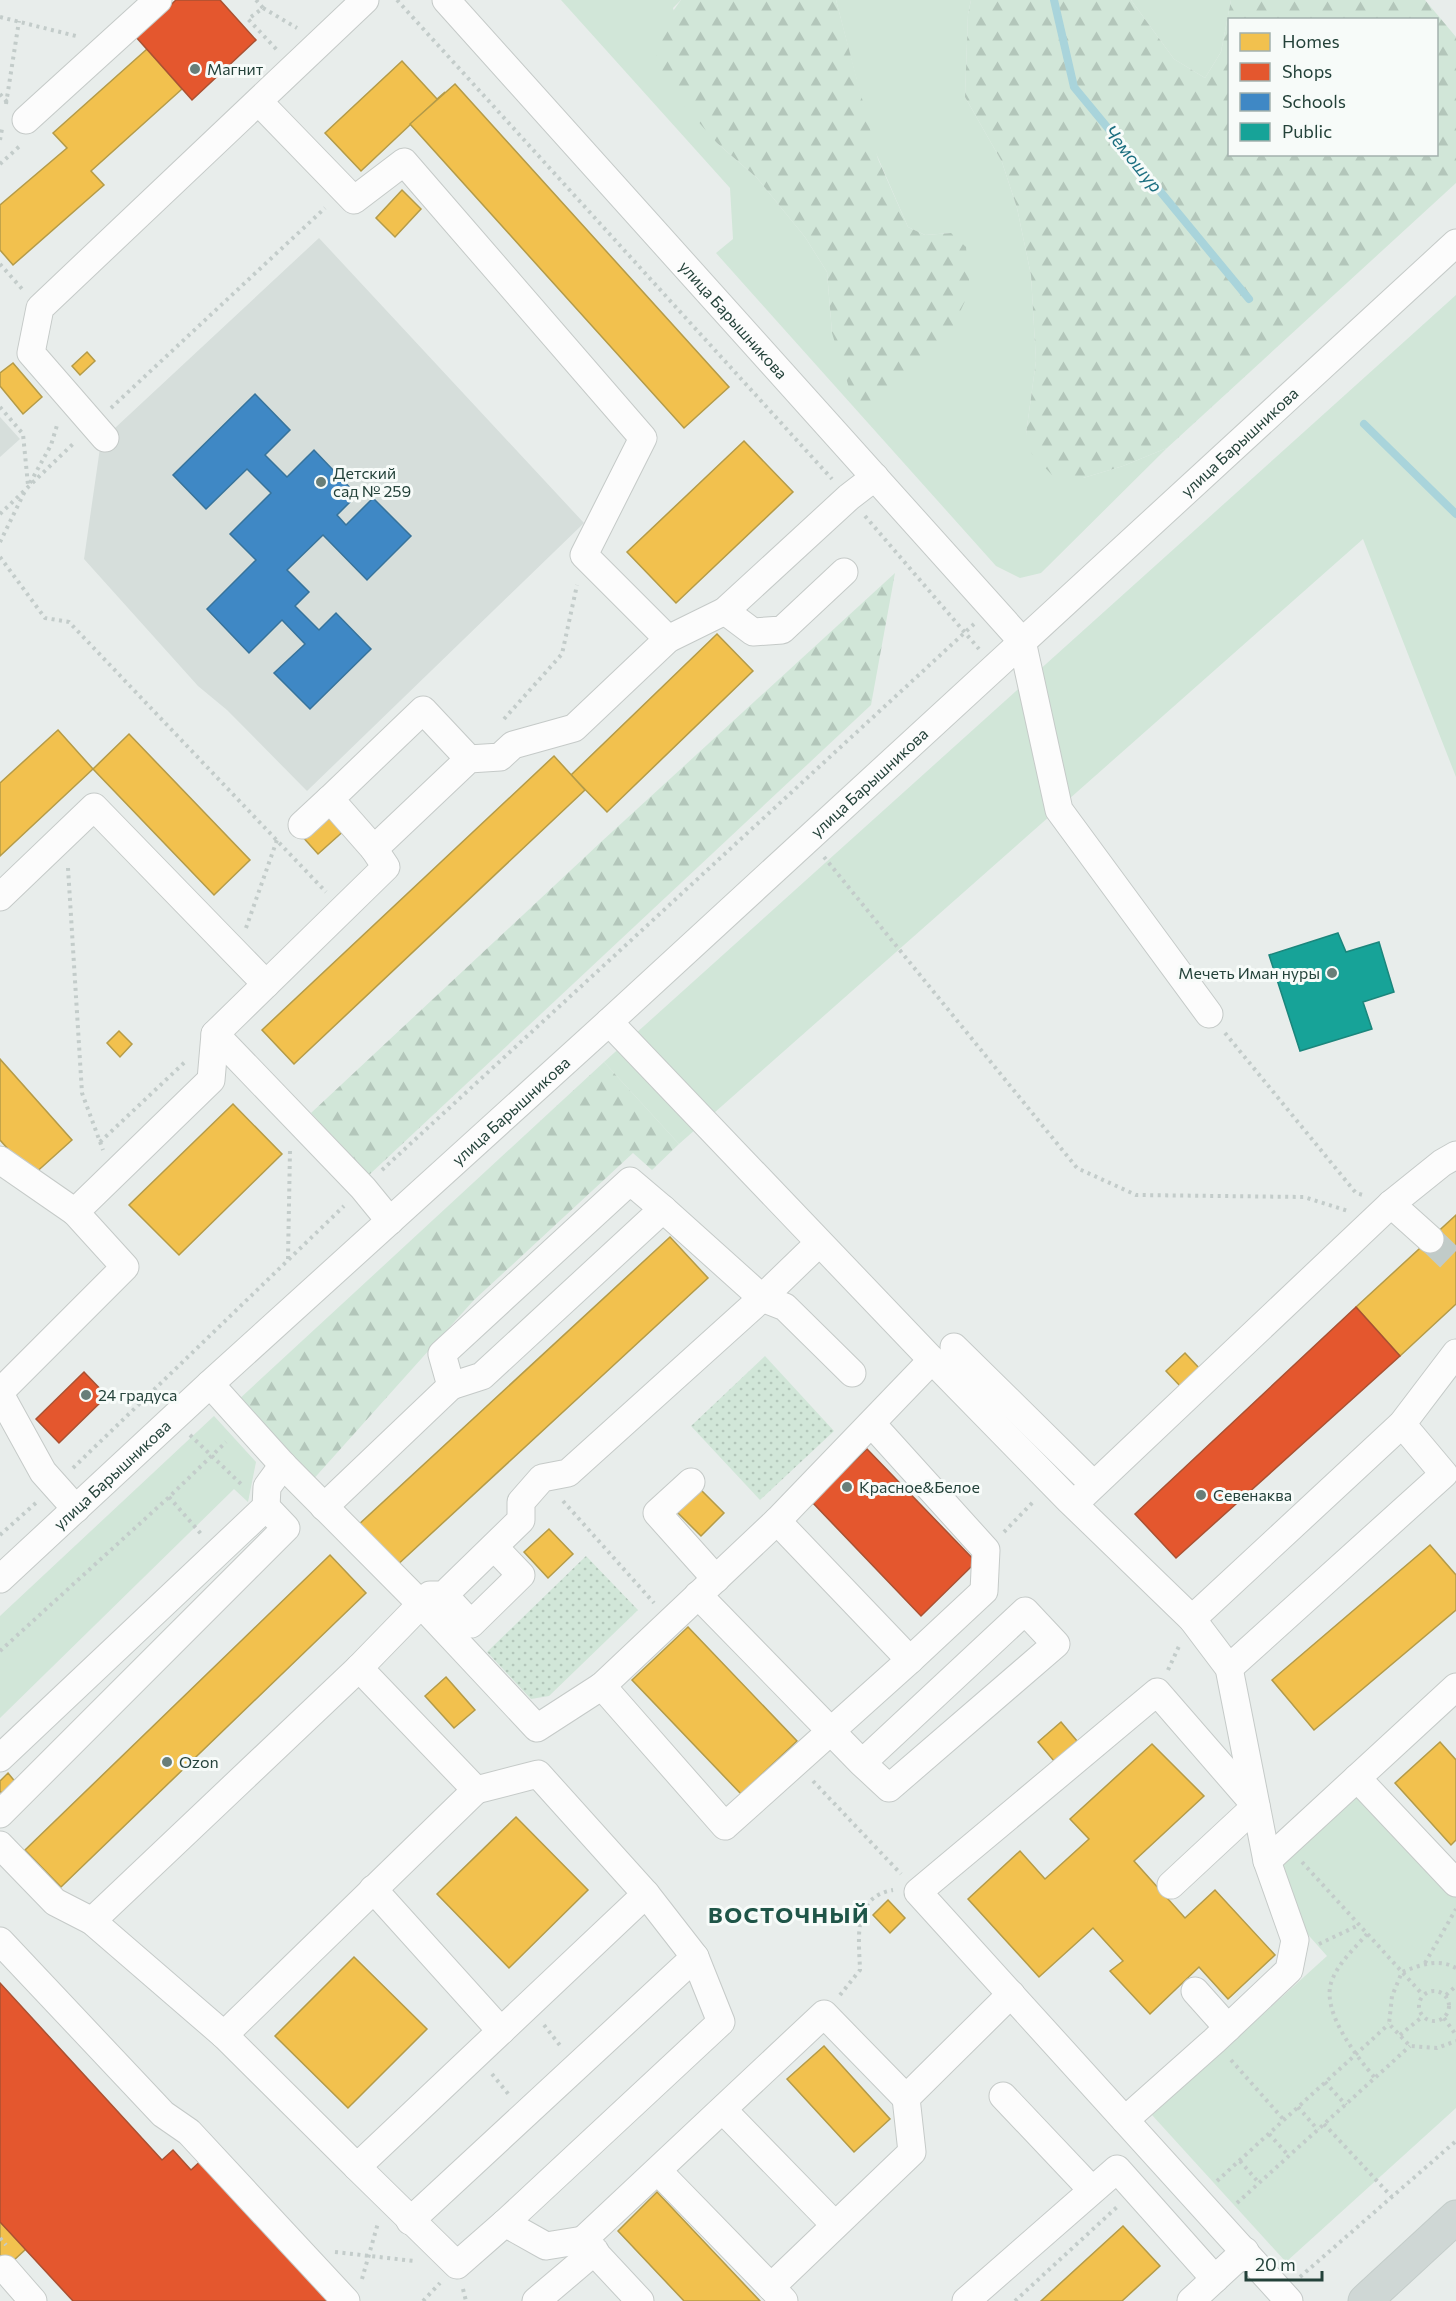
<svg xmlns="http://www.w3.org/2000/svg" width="1456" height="2301" font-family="Commissioner,sans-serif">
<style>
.built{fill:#d6dedb}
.grass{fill:#d1e6d8}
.forest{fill:url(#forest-firs);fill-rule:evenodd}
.park{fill:url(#park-dots)}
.homes{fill:#f2c14e;stroke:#b49b48;stroke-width:1.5}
.shops{fill:#e4572e;stroke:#aa5132;stroke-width:1.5}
.schools{fill:#3f88c5;stroke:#37739b;stroke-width:1.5}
.public{fill:#17a398;stroke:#1b867c;stroke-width:1.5}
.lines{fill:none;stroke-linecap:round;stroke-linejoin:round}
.stream{stroke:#a9d4db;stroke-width:8}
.minor-tunnel{stroke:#c1cbc8;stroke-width:27;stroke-dasharray:27 14;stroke-linecap:butt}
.minor-casing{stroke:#c5cac8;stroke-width:29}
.major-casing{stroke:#c3ccc9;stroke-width:35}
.path{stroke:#c3ccca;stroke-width:4;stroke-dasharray:3 4.5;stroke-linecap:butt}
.minor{stroke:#fcfcfc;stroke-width:27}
.major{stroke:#cfd7d5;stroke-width:33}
.poi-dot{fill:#697e78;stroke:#f7fbf9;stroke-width:2}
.labels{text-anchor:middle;stroke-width:6;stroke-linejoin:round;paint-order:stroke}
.poi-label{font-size:16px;fill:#24423a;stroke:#f7fbf9;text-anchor:start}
.street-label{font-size:16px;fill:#24423a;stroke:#f7fbf9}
.water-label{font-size:18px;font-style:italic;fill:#1c6f80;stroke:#f7fbf9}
.district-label{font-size:22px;font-weight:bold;letter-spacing:1.5px;fill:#1f5548;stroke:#f7fbf9}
</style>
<defs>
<pattern id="forest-firs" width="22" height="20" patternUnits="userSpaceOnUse" patternTransform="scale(1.5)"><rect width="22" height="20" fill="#d1e6d8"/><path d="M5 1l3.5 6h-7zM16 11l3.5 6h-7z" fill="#b3c6ba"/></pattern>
<pattern id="park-dots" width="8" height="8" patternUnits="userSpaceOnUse" patternTransform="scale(1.5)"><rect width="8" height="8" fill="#d1e6d8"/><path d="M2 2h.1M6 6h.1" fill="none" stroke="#b3c6ba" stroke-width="1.8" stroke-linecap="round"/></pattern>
</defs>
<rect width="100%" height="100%" fill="#e8edeb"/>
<!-- built -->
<g class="built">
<path d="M 319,238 L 584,523 L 307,791 L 227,710 L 198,686 L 84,559 L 101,441 Z"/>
<path d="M 0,417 L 20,439 L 0,457 Z"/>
</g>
<!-- grass -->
<g class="grass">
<path d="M 561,0 L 681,0 L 673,8 L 717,143 L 757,178 L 805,237 L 827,272 L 832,333 L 951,233 L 925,235 L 908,227 L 875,151 L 836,0 L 971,0 L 968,14 L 965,97 L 1002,162 L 1017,208 L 1031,275 L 1036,361 L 1026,434 L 1083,478 L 1123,466 L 1167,448 L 1041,573 L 1020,578 L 996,566 L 716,253 L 733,239 L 730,188 Z"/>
<path d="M 1131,0 L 1231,0 L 1221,52 L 1205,78 L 1174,59 Z"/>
<path d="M 1456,295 L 1456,777 L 1363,539 L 679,1144 L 604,1062 Z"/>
<path d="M 214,1416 L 256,1462 L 248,1502 L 234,1489 L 0,1718 L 0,1616 Z"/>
<path d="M 1364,1790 L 1456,1892 L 1456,2108 L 1286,2262 L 1152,2115 L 1327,1956 L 1262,1883 Z"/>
</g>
<!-- forest -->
<g class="forest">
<path d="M 681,0 L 836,0 L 878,159 L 908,227 L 925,235 L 951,233 L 966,247 L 970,290 L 954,325 L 894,394 L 870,405 L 855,407 L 832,333 L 827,272 L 805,237 L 757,178 L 717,143 L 680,101 L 655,68 L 658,32 Z"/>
<path d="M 971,0 L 1131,0 L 1174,59 L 1205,78 L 1221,52 L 1231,0 L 1425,0 L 1456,37 L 1456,183 L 1167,448 L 1123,466 L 1083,478 L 1053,476 L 1032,454 L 1026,434 L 1036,361 L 1031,275 L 1017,208 L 1002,162 L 965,97 L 968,14 ZM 1230,20 L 1436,20 L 1436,154 L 1230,154 Z"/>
<path d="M 895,573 L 871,705 L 369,1175 L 311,1113 L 601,842 Z"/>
<path d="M 604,1062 L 679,1144 L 652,1170 L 633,1153 L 473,1301 L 310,1483 L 236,1402 Z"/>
</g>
<!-- park -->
<g class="park">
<path d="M 765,1356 L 834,1431 L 760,1500 L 691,1426 Z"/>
<path d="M 586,1556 L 638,1610 L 549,1696 L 531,1699 L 487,1652 Z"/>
</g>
<!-- homes -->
<g class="homes">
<path d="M 147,49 L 182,89 L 91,171 L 104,185 L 13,265 L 0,250 L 0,205 L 67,148 L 53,133 Z"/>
<path d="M 402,61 L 437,99 L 445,92 L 361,171 L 325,133 Z"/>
<path d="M 455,84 L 729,387 L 684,428 L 410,124 Z"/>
<path d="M 402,190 L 421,209 L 395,237 L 376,218 Z"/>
<path d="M 87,352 L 95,361 L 80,375 L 72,366 Z"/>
<path d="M 13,363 L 42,397 L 23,414 L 0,386 L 0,373 Z"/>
<path d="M 744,441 L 793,492 L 676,603 L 627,552 Z"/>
<path d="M 717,634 L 753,671 L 607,812 L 571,775 Z"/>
<path d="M 58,730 L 93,769 L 0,856 L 0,783 Z"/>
<path d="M 129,734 L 250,860 L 214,895 L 93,769 Z"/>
<path d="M 554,756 L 585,790 L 294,1064 L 262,1030 Z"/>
<path d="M 330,809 L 347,828 L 318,854 L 301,835 Z"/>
<path d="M 119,1031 L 132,1044 L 120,1057 L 107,1043 Z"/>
<path d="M 0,1059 L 72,1140 L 32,1176 L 0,1140 Z"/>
<path d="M 233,1104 L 282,1154 L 179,1255 L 129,1205 Z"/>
<path d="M 1456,1215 L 1456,1304 L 1400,1356 L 1356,1307 Z"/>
<path d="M 670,1237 L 708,1278 L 394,1568 L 356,1527 Z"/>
<path d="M 1185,1353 L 1200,1369 L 1181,1387 L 1166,1371 Z"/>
<path d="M 700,1489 L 724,1513 L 701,1536 L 677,1512 Z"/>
<path d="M 549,1529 L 573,1554 L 548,1578 L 524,1552 Z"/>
<path d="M 1430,1545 L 1456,1575 L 1456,1610 L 1314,1730 L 1272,1680 Z"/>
<path d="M 330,1555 L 366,1593 L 61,1887 L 25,1850 Z"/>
<path d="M 688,1627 L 797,1741 L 741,1794 L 632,1680 Z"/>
<path d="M 446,1677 L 475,1710 L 454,1728 L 425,1696 Z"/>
<path d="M 1061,1722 L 1077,1741 L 1054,1761 L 1038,1742 Z"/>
<path d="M 1440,1742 L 1456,1760 L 1456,1840 L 1451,1845 L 1395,1783 Z"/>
<path d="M 1152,1744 L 1204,1796 L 1134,1861 L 1185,1918 L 1215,1890 L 1275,1955 L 1228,1999 L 1199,1967 L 1150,2014 L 1110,1971 L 1123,1961 L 1093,1928 L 1039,1977 L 968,1899 L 1020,1851 L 1045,1879 L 1089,1839 L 1070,1819 Z"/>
<path d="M 8,1773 L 17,1784 L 4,1796 L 0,1791 L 0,1781 Z"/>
<path d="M 516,1817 L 588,1890 L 509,1968 L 437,1894 Z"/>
<path d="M 888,1900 L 905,1918 L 890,1933 L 873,1915 Z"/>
<path d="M 354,1957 L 427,2029 L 348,2108 L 275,2036 Z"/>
<path d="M 824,2046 L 890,2119 L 854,2152 L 787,2079 Z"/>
<path d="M 657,2192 L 760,2301 L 684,2301 L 618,2231 Z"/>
<path d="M 0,2222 L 26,2249 L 0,2273 Z"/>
<path d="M 1123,2226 L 1160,2266 L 1122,2301 L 1041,2301 Z"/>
</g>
<!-- shops -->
<g class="shops">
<path d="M 176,0 L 220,0 L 256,40 L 192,100 L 136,37 Z"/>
<path d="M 1356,1307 L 1400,1356 L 1176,1558 L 1135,1514 Z"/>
<path d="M 84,1372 L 107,1396 L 59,1443 L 36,1419 Z"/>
<path d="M 867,1449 L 976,1562 L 921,1616 L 812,1502 Z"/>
<path d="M 0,1983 L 162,2160 L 173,2150 L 191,2170 L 206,2156 L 339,2301 L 73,2301 L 0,2222 Z"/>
</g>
<!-- schools -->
<path class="schools" d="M 255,394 L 290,430 L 265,455 L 287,477 L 314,450 L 357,495 L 337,515 L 346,525 L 373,498 L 411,536 L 367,580 L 323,535 L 287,570 L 309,592 L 295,606 L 319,630 L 336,613 L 371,649 L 310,709 L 274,673 L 305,644 L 282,620 L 249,653 L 207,609 L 256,560 L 230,534 L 271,493 L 247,469 L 206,509 L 173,475 Z"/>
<!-- public -->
<path class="public" d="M 1338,933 L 1346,952 L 1379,942 L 1394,992 L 1363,1002 L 1372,1029 L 1300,1051 L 1269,955 Z"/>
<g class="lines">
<!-- stream -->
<g class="stream">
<path d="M 1054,0 L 1074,87 L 1249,299"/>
<path d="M 1364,424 L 1456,514"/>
</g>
<!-- minor-tunnel -->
<path class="minor-tunnel" d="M 1430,1239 L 1456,1264"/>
<!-- minor casing -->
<g class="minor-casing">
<g id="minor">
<path id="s1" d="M 446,0 L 1022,641 L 1059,810 L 1209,1014"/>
<path d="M 259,102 L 354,200 L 404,162 L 643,438 L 584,555 L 668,639"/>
<path d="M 26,120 L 158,0"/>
<path d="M 105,438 L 31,353 L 40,308 L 365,0"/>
<path d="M 725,611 L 753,632 L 782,630 L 844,572"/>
<path d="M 302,825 L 330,799"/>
<path d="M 374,849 L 330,799 L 423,710 L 469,759"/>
<path d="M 0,897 L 94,807 L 266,984"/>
<path d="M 609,1022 L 932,1360 L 1069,1500 L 1192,1619 L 1229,1668 L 1267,1861 L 1295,1940 L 1289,1970 L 1214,2041 L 1125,2120"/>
<path d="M 0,1160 L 75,1212"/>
<path d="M 1391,1204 L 1430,1239"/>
<path d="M 390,1221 L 363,1188 L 215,1034 L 386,867 L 374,849 L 469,759 L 500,757 L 513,745 L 574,728 L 668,639 L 725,611 L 849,497 L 875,477"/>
<path d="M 954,1347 L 1085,1476"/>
<path d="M 210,1384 L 283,1465 L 421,1604 L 537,1728 L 602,1686 L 777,1521 L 932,1360"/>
<path d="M 451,1386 L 482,1376 L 663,1209"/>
<path d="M 0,1392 L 125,1267 L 75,1212 L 211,1080 L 215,1034"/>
<path d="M 0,1394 L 43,1472 L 76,1509"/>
<path d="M 691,1482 L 657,1513 L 716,1579"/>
<path d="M 1074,1504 L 1391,1204 L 1442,1163 L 1456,1155"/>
<path d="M 324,1507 L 451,1386 L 442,1354 L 630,1181 L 663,1209 L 762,1298 L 785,1307 L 852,1373"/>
<path d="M 777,1521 L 910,1660"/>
<path id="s2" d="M 0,1579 L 210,1384 L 609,1022 L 1456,243"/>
<path d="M 444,1595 L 471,1624 L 521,1575 L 494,1547"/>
<path d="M 698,1595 L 862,1763 L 889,1788 L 1056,1644 L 1025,1611 L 862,1763"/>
<path d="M 1192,1619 L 1402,1424 L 1456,1353"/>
<path d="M 1229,1668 L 1444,1474 L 1402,1424"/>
<path d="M 602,1686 L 725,1826 L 910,1660 L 984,1591 L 986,1550 L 872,1424"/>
<path d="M 0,1758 L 266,1507 L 267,1487 L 283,1465"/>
<path d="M 1357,1778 L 1456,1883"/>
<path d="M 0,1814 L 286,1528 L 266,1507"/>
<path d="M 0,1845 L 55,1902 L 92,1921 L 224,2035 L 357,2167 L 646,1894 L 538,1774 L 476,1790 L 359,1668"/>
<path d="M 1267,1861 L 1456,1687"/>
<path d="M 1171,1885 L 1256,1806 L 1157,1692 L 918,1892 L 1289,2301"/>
<path d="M 373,1889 L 501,2031"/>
<path d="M 92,1921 L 359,1668 L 430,1595 L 444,1595 L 521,1520 L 521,1502 L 542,1478 L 568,1473 L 762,1298 L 819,1243"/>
<path d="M 0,1941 L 163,2114 L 189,2132 L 346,2301"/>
<path d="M 1195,1991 L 1228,2028"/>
<path d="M 224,2035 L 476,1790"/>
<path d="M 1003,2096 L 1092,2190"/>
<path d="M 723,2110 L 835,2225"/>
<path d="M 357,2167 L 457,2265 L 505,2223 L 546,2246 L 583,2240"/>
<path d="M 658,2171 L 771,2287"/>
<path d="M 410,2221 L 695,1957"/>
<path d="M 505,2223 L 721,2022 L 695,1957 L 646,1894"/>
<path d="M 5,2269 L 33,2301"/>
<path d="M 536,2301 L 595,2251"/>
<path d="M 640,2301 L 583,2240 L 824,2014 L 906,2098"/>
<path d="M 784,2301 L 771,2287 L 912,2152 L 906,2098 L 1011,1994"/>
<path d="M 966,2301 L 1117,2169 L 1215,2279"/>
<path d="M 1191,2301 L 1245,2251"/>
</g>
</g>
<!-- major casing -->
<g class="major-casing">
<path id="major" d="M 1365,2301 L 1456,2217"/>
</g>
<!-- path -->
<g class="path">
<path d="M 256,0 L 263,8 L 248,19 L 277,50"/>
<path d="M 397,0 L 832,479"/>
<path d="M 263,8 L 297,28"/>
<path d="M 0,17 L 80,37"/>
<path d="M 0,94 L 7,102"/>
<path d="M 6,104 L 19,21"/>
<path d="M 0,140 L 2,129"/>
<path d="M 0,164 L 22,144"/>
<path d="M 0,264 L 23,290"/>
<path d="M 0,407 L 23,434 L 28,485"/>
<path d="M 111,408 L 325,208"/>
<path d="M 30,483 L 51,445 L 58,422"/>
<path d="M 0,514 L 75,442"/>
<path d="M 865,516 L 979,649"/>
<path d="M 0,542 L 26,489"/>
<path d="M 0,557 L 45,618 L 69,622 L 326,892"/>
<path d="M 504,719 L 562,654 L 577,585"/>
<path d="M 824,857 L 1077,1168 L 1136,1195 L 1304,1197 L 1348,1211"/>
<path d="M 68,868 L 82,1093 L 103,1150"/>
<path d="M 246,928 L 277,840"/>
<path d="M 1225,1033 L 1356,1193 L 1363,1195"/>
<path d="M 100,1142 L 186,1061"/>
<path d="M 382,1170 L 974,624"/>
<path d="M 288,1259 L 290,1150"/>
<path d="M 190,1435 L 241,1484"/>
<path d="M 73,1468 L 344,1206"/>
<path d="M 169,1497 L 202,1535"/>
<path d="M 563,1501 L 654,1603"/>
<path d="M 1004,1532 L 1034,1501"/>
<path d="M 0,1535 L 37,1502"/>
<path d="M 0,1651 L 169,1497 L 226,1442"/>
<path d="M 1168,1670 L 1180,1644"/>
<path d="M 813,1781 L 901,1874"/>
<path d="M 1302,1862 L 1423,1995"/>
<path d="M 1367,1934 C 1355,1948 1337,1964 1331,1983 C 1322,2013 1357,2057 1375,2078"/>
<path d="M 1319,1944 L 1359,1925"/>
<path d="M 1425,1963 L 1456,1909"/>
<path d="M 1456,1968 C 1438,1958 1420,1965 1402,1972 L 1392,1996 L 1389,2024 L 1410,2046 L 1437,2048 L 1456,2041"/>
<circle cx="1434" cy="2006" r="15"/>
<path d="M 840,1995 L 860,1970 C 859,1938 852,1897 893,1890"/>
<path d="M 1446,1995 L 1456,1986"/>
<path d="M 1444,2018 L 1456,2035"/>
<path d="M 544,2025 L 562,2048"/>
<path d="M 1400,2035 L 1422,2017"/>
<path d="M 1231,2060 L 1284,2120"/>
<path d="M 492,2074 L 510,2096"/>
<path d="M 1325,2082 L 1346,2105"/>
<path d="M 1298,2107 L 1318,2130"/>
<path d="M 1324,2124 L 1392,2197"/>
<path d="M 1269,2134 L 1289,2156"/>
<path d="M 1240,2161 L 1259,2183"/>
<path d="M 1217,2181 L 1389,2024"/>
<path d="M 1237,2203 L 1410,2046"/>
<path d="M 0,2238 L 6,2245"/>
<path d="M 335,2252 L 414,2261"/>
<path d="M 1300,2277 L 1456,2141"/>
<path d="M 362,2279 L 378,2223"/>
<path d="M 463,2289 L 466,2301"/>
<path d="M 423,2301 L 440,2283"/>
<path d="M 1015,2301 L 1117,2207"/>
</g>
<!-- minor -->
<use href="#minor" class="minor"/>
<!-- major -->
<use href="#major" class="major"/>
</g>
<!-- markers -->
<g class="poi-dot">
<circle cx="195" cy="69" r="6"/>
<circle cx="321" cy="482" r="6"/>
<circle cx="1332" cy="973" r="6"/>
<circle cx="86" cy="1395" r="6"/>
<circle cx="847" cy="1487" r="6"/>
<circle cx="1201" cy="1495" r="6"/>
<circle cx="167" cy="1762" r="6"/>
</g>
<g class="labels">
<!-- poi labels -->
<g class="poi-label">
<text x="207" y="75">Магнит</text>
<text x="333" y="479">Детский<tspan x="333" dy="18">сад № 259</tspan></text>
<text x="1320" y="979" text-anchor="end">Мечеть Иман нуры</text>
<text x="98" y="1401">24 градуса</text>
<text x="859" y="1493">Красное&amp;Белое</text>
<text x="1213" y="1501">Севенаква</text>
<text x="179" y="1768">Ozon</text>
</g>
<!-- street labels -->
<g class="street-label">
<text dy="6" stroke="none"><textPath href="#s1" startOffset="430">улица Барышникова</textPath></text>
<text dy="6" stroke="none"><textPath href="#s2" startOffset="1682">улица Барышникова</textPath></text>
<text dy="6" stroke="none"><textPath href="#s2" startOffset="1179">улица Барышникова</textPath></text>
<text dy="6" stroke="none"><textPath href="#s2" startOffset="693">улица Барышникова</textPath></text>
<text dy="6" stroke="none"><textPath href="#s2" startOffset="153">улица Барышникова</textPath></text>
</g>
<!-- water labels -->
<g class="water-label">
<text transform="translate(1133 159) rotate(51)" y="6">Чемошур</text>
</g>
<!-- district labels -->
<g class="district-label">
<text x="789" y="1923">ВОСТОЧНЫЙ</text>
</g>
</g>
<!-- legend -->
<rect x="1228" y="18" width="210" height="138" fill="#f7fbf9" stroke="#a3b1ad" stroke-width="1.5"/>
<rect x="1240" y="33" width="30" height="18" fill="#f2c14e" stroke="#a3b1ad" stroke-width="1.5"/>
<text x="1282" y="48" font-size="18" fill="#24423a">Homes</text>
<rect x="1240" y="63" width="30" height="18" fill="#e4572e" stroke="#a3b1ad" stroke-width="1.5"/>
<text x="1282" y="78" font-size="18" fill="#24423a">Shops</text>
<rect x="1240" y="93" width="30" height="18" fill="#3f88c5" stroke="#a3b1ad" stroke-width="1.5"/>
<text x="1282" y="108" font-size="18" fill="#24423a">Schools</text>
<rect x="1240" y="123" width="30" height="18" fill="#17a398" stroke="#a3b1ad" stroke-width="1.5"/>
<text x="1282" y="138" font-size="18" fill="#24423a">Public</text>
<!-- scale -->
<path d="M1246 2271v9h76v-9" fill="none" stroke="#24423a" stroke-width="3"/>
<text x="1255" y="2271" font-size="18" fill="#24423a" stroke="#f7fbf9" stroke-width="4.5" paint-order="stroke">20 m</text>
</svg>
